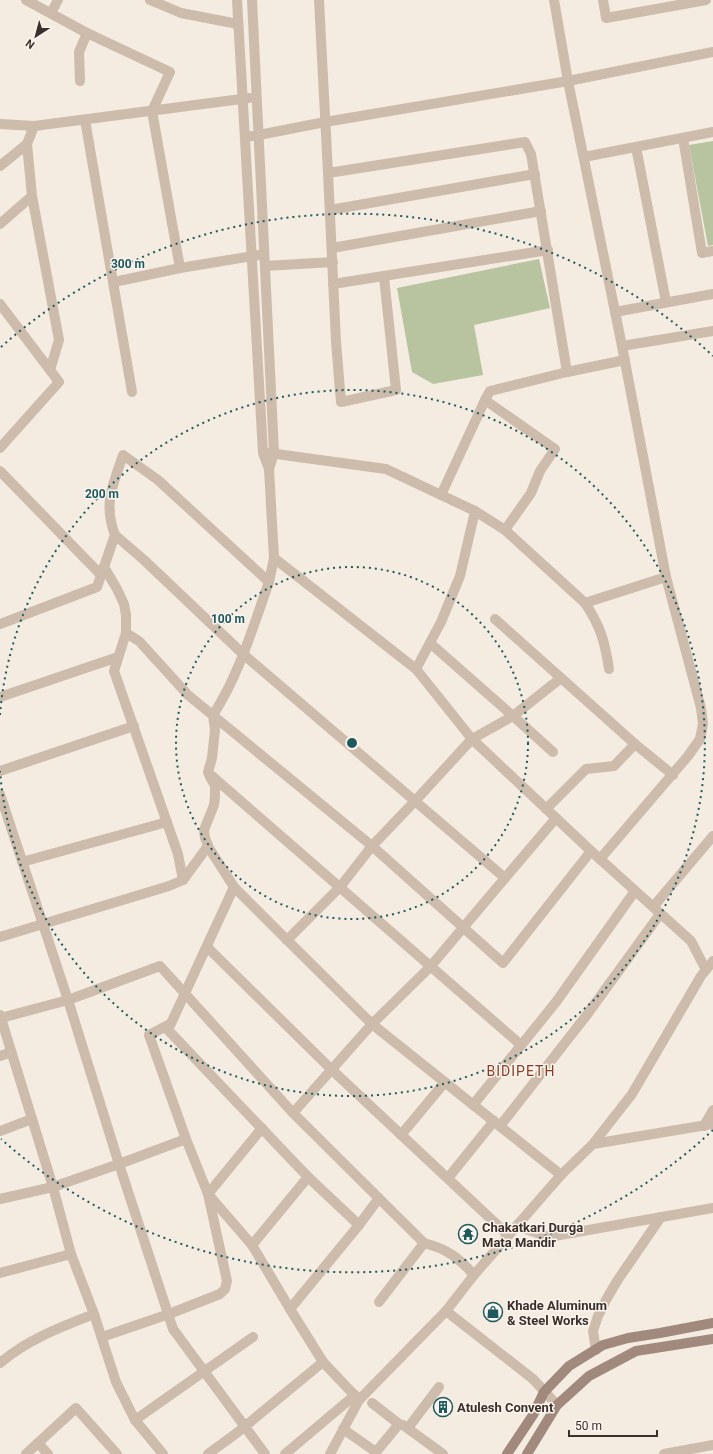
<svg xmlns="http://www.w3.org/2000/svg" width="713" height="1454" font-family="Roboto,sans-serif">
<style>
.green{fill:#b8c4a0}
.lines{fill:none;stroke-linecap:round;stroke-linejoin:round}
.street{stroke:#cdbbac;stroke-width:10}
.secondary{stroke:#a18a7d;stroke-width:10}
.ring{fill:none;stroke:#1f5a5e;stroke-width:2;stroke-dasharray:2 4}
.labels{text-anchor:middle;stroke-width:3;stroke-linejoin:round;paint-order:stroke}
.poi-label{font-size:13px;font-weight:bold;fill:#3b302b;stroke:#fbf5ee;text-anchor:start}
.neighbourhood-label{font-size:14px;letter-spacing:1px;fill:#8c3b22;stroke:#fbf5ee}
.centre{fill:#1f5a5e;stroke:#fbf5ee;stroke-width:2}
.ring-label{font-size:12px;text-anchor:middle;font-weight:bold;fill:#1f5a5e;stroke:#fbf5ee;stroke-width:3;stroke-linejoin:round;paint-order:stroke}
</style>
<rect width="100%" height="100%" fill="#f4ebe1"/>
<!-- green -->
<g class="green">
<path d="M 713,141 L 713,245 L 708,246 L 689,145 Z"/>
<path d="M 539,259 L 550,308 L 474,325 L 483,375 L 433,384 L 412,372 L 397,288 Z"/>
</g>
<g class="lines">
<!-- street -->
<g class="street">
<path d="M 26,0 L 87,33 L 170,72 L 152,111 L 180,268"/>
<path d="M 150,0 L 181,13 L 238,24"/>
<path d="M 237,0 L 263,453 L 269,469 L 274,558 L 416,669 L 472,739 L 591,851 L 691,941 L 706,970"/>
<path d="M 252,0 L 274,453 L 269,469"/>
<path d="M 319,0 L 328,173 L 525,142 L 531,154 L 567,372 L 625,360"/>
<path d="M 554,0 L 568,81 L 622,346 L 666,577 L 701,708 L 703,724 L 700,739 L 688,756 L 600,859"/>
<path d="M 603,0 L 606,18 L 706,0"/>
<path d="M 51,13 L 58,0"/>
<path d="M 80,81 L 79,52 L 87,33"/>
<path d="M 85,120 L 132,392"/>
<path d="M 0,124 L 34,126 L 249,98"/>
<path d="M 34,126 L 27,144 L 32,196 L 59,340 L 50,370"/>
<path d="M 245,137 L 259,135 L 325,122 L 568,81 L 713,52"/>
<path d="M 683,138 L 702,253 L 713,251"/>
<path d="M 636,147 L 666,302"/>
<path d="M 584,157 L 713,132"/>
<path d="M 0,166 L 27,144"/>
<path d="M 328,173 L 336,342 L 341,402 L 396,390 L 384,277"/>
<path d="M 330,210 L 535,174"/>
<path d="M 0,224 L 32,196"/>
<path d="M 332,248 L 541,211"/>
<path d="M 265,266 L 333,262"/>
<path d="M 114,282 L 180,268 L 259,255"/>
<path d="M 333,284 L 548,250"/>
<path d="M 0,304 L 59,382 L 0,448"/>
<path d="M 615,312 L 713,294"/>
<path d="M 622,346 L 713,331"/>
<path d="M 269,453 L 386,469 L 475,511"/>
<path d="M 0,471 L 101,575"/>
<path d="M 441,495 L 485,400"/>
<path d="M 505,530 L 531,493 L 540,471 L 555,449 L 485,400 L 490,391 L 567,372"/>
<path d="M 115,535 L 144,560 L 243,654 L 505,878 L 430,967 L 372,1024 L 293,1113 L 424,1243 C 447,1249 458,1257 474,1275"/>
<path d="M 269,582 C 253,627 239,675 213,715 L 215,730 L 212,758 L 208,772 L 211,779 L 215,785 L 215,797 L 214,805 L 204,830 L 205,838 L 209,848 L 234,887 L 287,940 L 340,887 L 372,846 L 415,801 L 472,739 L 513,716 L 430,643"/>
<path d="M 585,603 C 600,625 605,642 609,669"/>
<path d="M 495,619 L 635,744 L 614,766 L 586,769 L 546,809"/>
<path d="M 0,624 L 97,587 L 115,535 C 103,504 113,485 123,455 L 158,480 L 269,582 L 274,558"/>
<path d="M 126,633 L 139,641 L 188,695 L 372,846 L 503,963 L 591,851"/>
<path d="M 416,669 L 441,622 L 460,576 L 475,511 L 505,530 L 585,603 L 666,577"/>
<path d="M 0,697 L 118,657"/>
<path d="M 635,744 L 673,775"/>
<path d="M 553,752 L 513,716 L 561,678"/>
<path d="M 0,771 L 134,726"/>
<path d="M 212,776 L 521,1045"/>
<path d="M 0,794 L 68,1000 L 1,1018"/>
<path d="M 22,862 L 167,822"/>
<path d="M 505,878 L 556,818"/>
<path d="M 183,880 L 208,846"/>
<path d="M 234,887 L 168,1030 L 308,1177"/>
<path d="M 653,907 L 713,836"/>
<path d="M 0,937 L 169,886 L 183,880 L 178,854 L 114,671 L 126,633 L 126,615 L 124,604 L 117,589 L 104,567"/>
<path d="M 287,940 L 372,1024 L 561,1175"/>
<path d="M 207,947 L 331,1069 L 508,1235"/>
<path d="M 0,1015 L 53,1187 L 71,1254 L 94,1314"/>
<path d="M 170,1024 L 149,1035 L 186,1139 L 208,1194 L 252,1245"/>
<path d="M 0,1056 L 11,1052"/>
<path d="M 473,1105 L 556,1002 L 635,891"/>
<path d="M 500,1126 L 586,1016 L 660,914"/>
<path d="M 704,1126 L 713,1110"/>
<path d="M 0,1131 L 32,1119"/>
<path d="M 401,1135 L 445,1082"/>
<path d="M 186,1139 L 119,1164 L 68,1000 L 160,966 L 293,1113"/>
<path d="M 593,1144 L 632,1094 L 701,976 L 713,961"/>
<path d="M 448,1178 L 494,1121"/>
<path d="M 0,1199 L 53,1187 L 119,1164 L 173,1329 L 265,1454"/>
<path d="M 517,1226 L 549,1237 L 713,1208"/>
<path d="M 0,1273 L 71,1254"/>
<path d="M 379,1302 L 424,1243"/>
<path d="M 290,1309 L 252,1245 L 308,1177 L 359,1225"/>
<path d="M 446,1311 L 474,1275 L 561,1175 L 593,1144 L 713,1124"/>
<path d="M 102,1337 L 169,1314 L 220,1294 L 225,1289 L 227,1281 L 208,1194 L 262,1128"/>
<path d="M 596,1350 L 593,1331 L 598,1316 L 606,1300 L 617,1281 L 661,1217"/>
<path d="M 323,1362 L 290,1309 L 359,1225 L 379,1198"/>
<path d="M 0,1363 C 28,1339 61,1327 94,1314 L 116,1382 L 135,1420 L 163,1454"/>
<path d="M 372,1403 L 399,1424"/>
<path d="M 135,1420 L 253,1337"/>
<path d="M 408,1428 L 439,1387"/>
<path d="M 343,1429 L 376,1452 L 399,1424 L 403,1425 L 443,1454"/>
<path d="M 38,1443 L 48,1454"/>
<path d="M 26,1454 L 76,1408 L 117,1454"/>
<path d="M 208,1454 L 238,1432 L 323,1362 L 359,1400 L 446,1311 L 533,1379 L 557,1405"/>
<path d="M 285,1454 L 355,1395"/>
<path d="M 330,1454 L 359,1400"/>
<path d="M 664,1454 L 713,1445"/>
</g>
<!-- secondary -->
<g class="secondary">
<path d="M 507,1454 L 533,1415 L 544,1392 L 569,1366 L 603,1345 L 628,1338 L 660,1333 L 713,1323"/>
<path d="M 527,1454 L 557,1405 L 589,1376 L 636,1351 L 713,1339"/>
</g>
</g>
<!-- distance rings -->
<g class="ring">
<circle cx="352" cy="743" r="176"/>
<path d="M0 715A353 353 0 1 1 0 771"/>
<path d="M713 1130A529 529 0 0 1 1 1139M1 347A529 529 0 0 1 713 356"/>
</g>
<!-- icons -->
<defs>
<g id="temple-ring" transform="scale(1)"><circle r="9.5" fill="#fbf5ee" stroke="#1f5a5e" stroke-width="1.5"/><path d="M0-6L5-2H3V0L6.5 2.5H4V6H1.5V3h-3V6H-4V2.5H-6.5L-3 0V-2H-5Z" fill="#1f5a5e"/></g>
<g id="shop-ring" transform="scale(1)"><circle r="9.5" fill="#fbf5ee" stroke="#1f5a5e" stroke-width="1.5"/><path d="M-5-2.5h2.3a2.7 3.5 0 0 1 5.4 0H5L5.5 6h-11ZM-1.5-2.5h3a1.5 2.3 0 0 0-3 0Z" fill="#1f5a5e"/></g>
<g id="building-ring" transform="scale(1)"><circle r="9.5" fill="#fbf5ee" stroke="#1f5a5e" stroke-width="1.5"/><path d="M-4-6H4V6H1V3H-1V6H-4ZM-2.5-4.3h1.7v1.8h-1.7ZM.8-4.3h1.7v1.8H.8ZM-2.5-1h1.7V.8h-1.7ZM.8-1h1.7V.8H.8Z" fill="#1f5a5e"/></g>
</defs>
<g fill-rule="evenodd">
<use href="#temple-ring" x="468" y="1234"/>
<use href="#shop-ring" x="493" y="1312"/>
<use href="#building-ring" x="443" y="1407"/>
</g>
<g class="labels">
<!-- poi labels -->
<g class="poi-label">
<text x="482" y="1232">Chakatkari Durga<tspan x="482" dy="15">Mata Mandir</tspan></text>
<text x="507" y="1310">Khade Aluminum<tspan x="507" dy="15">&amp; Steel Works</tspan></text>
<text x="457" y="1412">Atulesh Convent</text>
</g>
<!-- neighbourhood labels -->
<g class="neighbourhood-label">
<text x="521" y="1076">BIDIPETH</text>
</g>
</g>
<circle cx="352" cy="743" r="6" class="centre"/>
<g class="ring-label">
<text x="128" y="268">300 m</text>
<text x="102" y="498">200 m</text>
<text x="228" y="623">100 m</text>
</g>
<!-- north arrow -->
<g transform="translate(36 36) rotate(216)" stroke="#fbf5ee" stroke-width="3" paint-order="stroke">
<path d="M0-3L7 15L0 10L-7 15Z" fill="#3b302b"/>
<text y="-6" font-size="11" font-weight="bold" text-anchor="middle" fill="#3b302b">N</text>
</g>
<!-- scale -->
<path d="M569 1430v6h88v-6" fill="none" stroke="#3b302b" stroke-width="2"/>
<text x="575" y="1430" font-size="12" fill="#3b302b" stroke="#fbf5ee" stroke-width="3" paint-order="stroke">50 m</text>
</svg>
